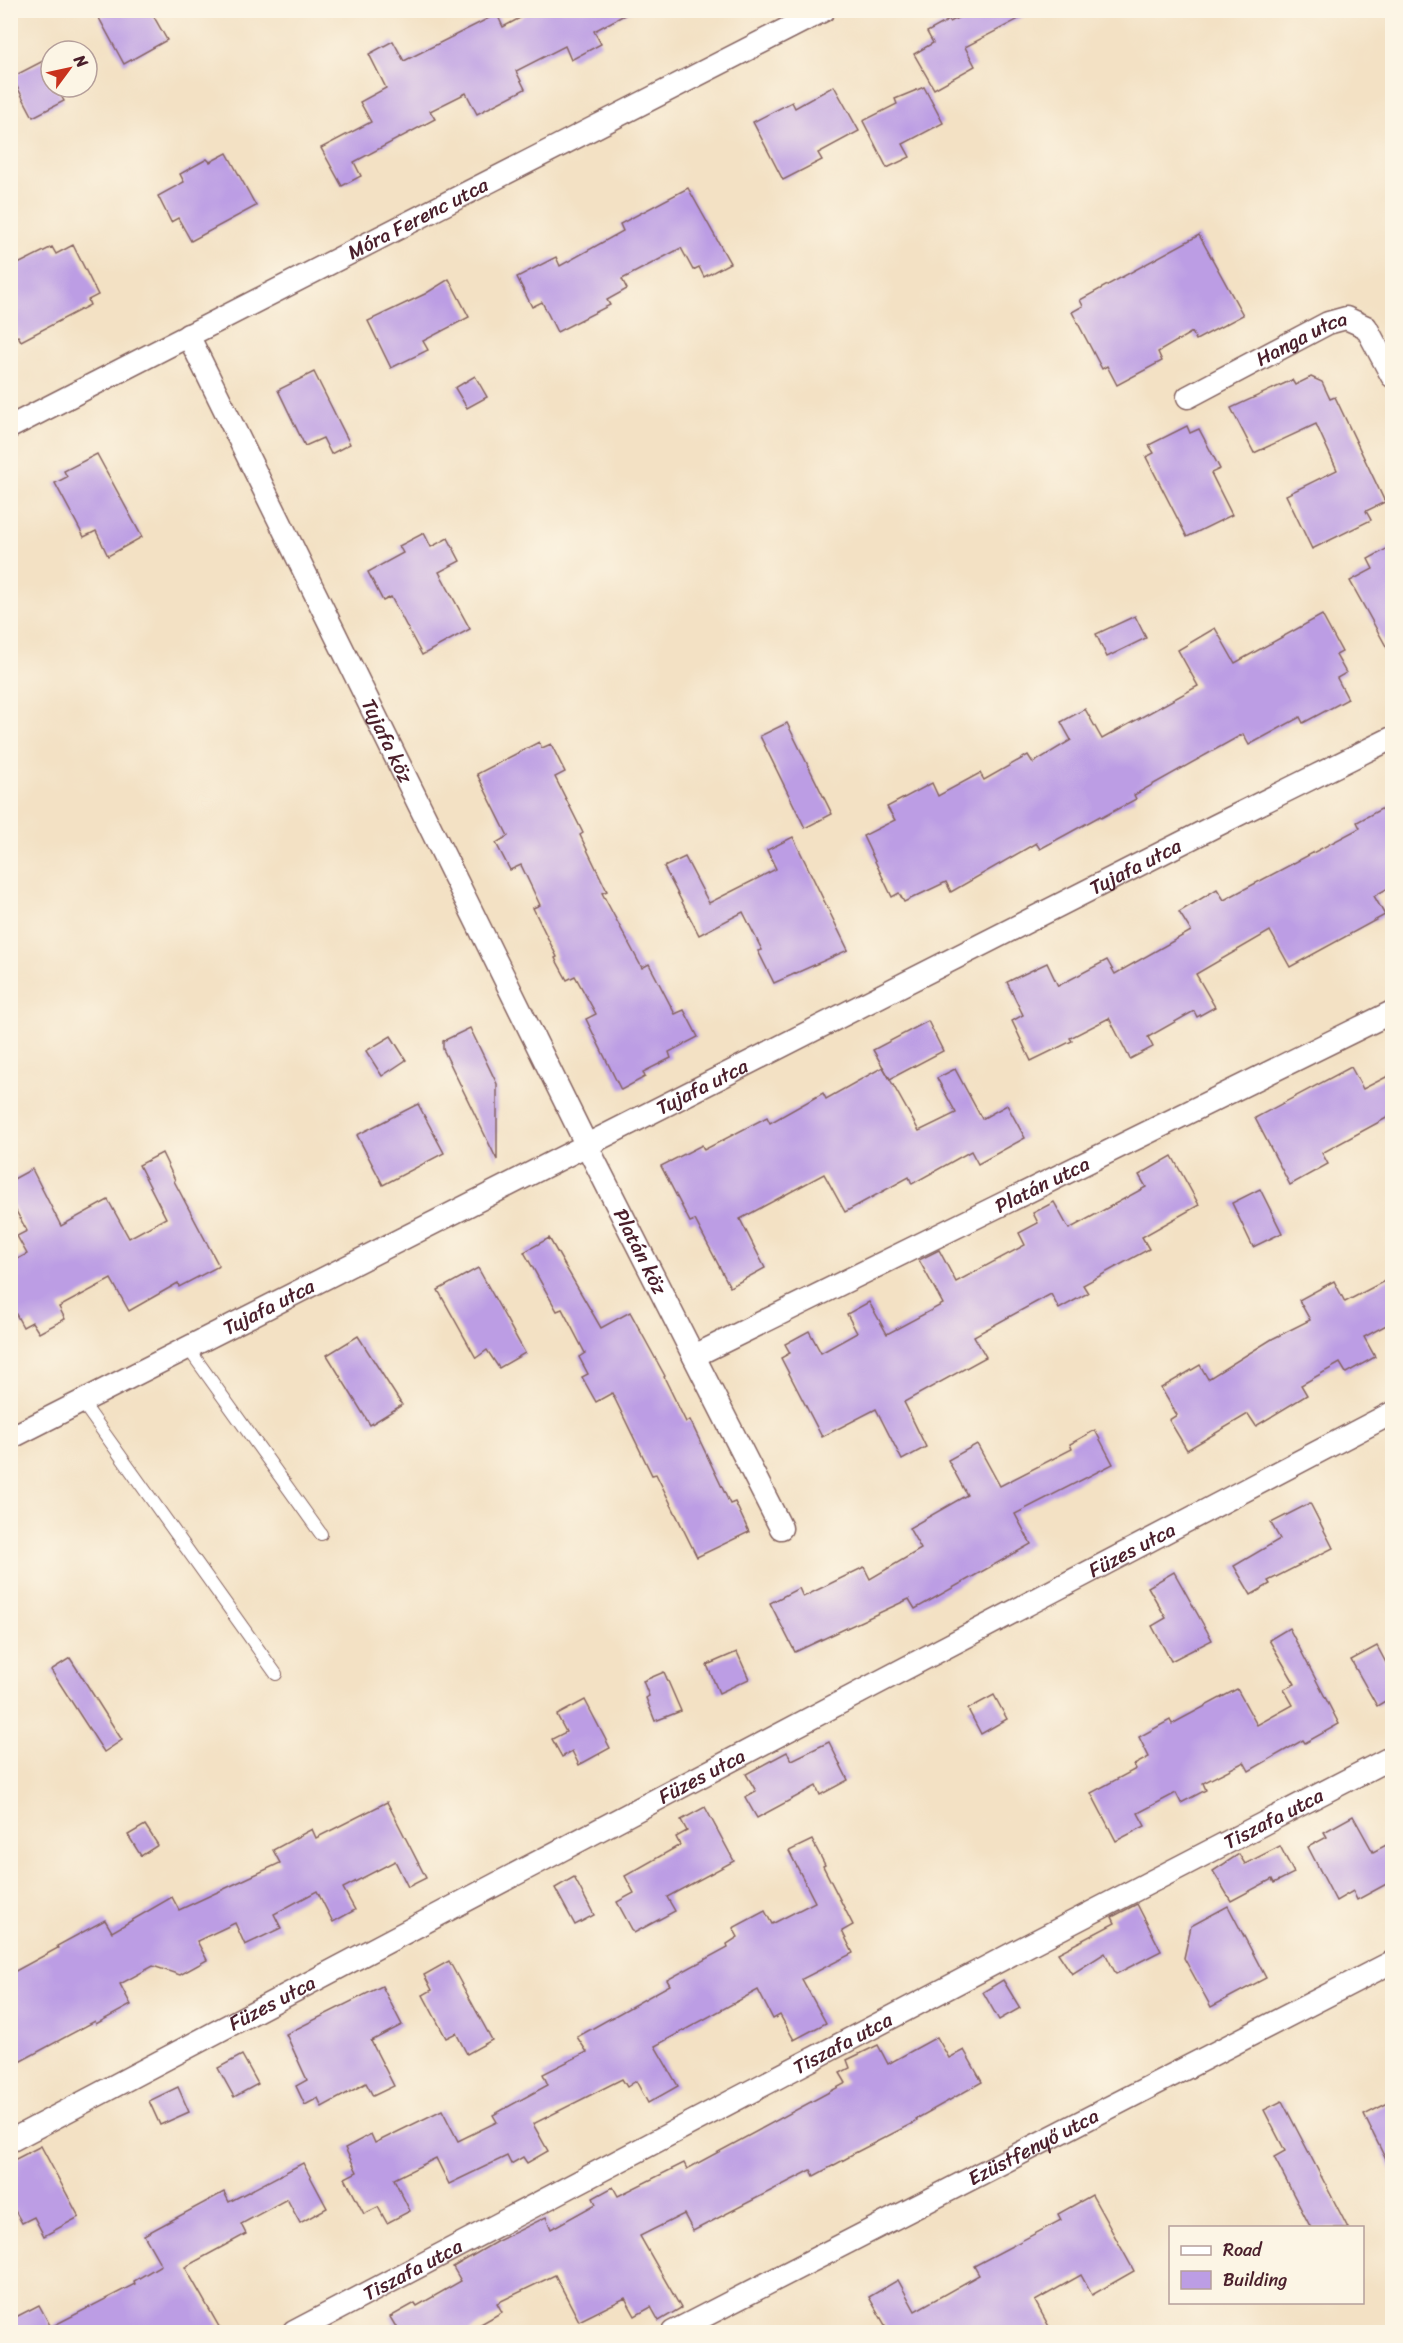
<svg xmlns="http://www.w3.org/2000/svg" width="1403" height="2343" font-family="Sriracha,sans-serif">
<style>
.building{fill:#bc9de4}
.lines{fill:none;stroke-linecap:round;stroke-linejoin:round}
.service-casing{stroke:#856361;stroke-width:14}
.minor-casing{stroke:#856361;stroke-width:25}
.service{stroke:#fff;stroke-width:12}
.minor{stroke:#fff;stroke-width:22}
.labels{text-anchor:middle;stroke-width:5;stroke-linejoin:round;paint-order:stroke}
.street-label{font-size:20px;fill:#4a1f2b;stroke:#fcf5e5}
</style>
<rect width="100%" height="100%" fill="#fcf5e5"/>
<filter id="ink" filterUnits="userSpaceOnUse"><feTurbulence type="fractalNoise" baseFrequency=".0167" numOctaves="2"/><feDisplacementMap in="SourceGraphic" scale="12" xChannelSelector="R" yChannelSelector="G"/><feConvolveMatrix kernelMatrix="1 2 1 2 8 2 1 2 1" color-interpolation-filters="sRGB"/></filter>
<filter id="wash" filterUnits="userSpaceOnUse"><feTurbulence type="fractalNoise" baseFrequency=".008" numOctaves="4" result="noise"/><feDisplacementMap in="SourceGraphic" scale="24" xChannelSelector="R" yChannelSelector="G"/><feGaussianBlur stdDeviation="1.35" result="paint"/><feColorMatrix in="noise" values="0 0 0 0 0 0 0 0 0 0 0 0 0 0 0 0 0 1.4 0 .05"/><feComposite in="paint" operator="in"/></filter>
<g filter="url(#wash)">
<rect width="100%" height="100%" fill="#f3e1c4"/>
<g id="blocks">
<!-- building -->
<g class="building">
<path d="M 113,10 L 150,10 L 167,40 L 124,64 L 99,18 Z"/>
<path d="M 535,10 L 634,10 L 594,31 L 601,44 L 571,60 L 565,46 L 516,71 L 525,89 L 477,114 L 466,93 L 430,111 L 435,119 L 354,162 L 361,176 L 342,186 L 321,148 L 371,122 L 360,102 L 386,88 L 369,54 L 393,41 L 404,61 L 497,14 L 503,27 Z"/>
<path d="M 973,10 L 1036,10 L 965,47 L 975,66 L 934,89 L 914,54 L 933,43 L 927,32 L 949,20 L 950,22 Z"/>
<path d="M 43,61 L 51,77 L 51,87 L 56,87 L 64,101 L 33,117 L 12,77 Z"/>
<path d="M 834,86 L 859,131 L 818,153 L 822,160 L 783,180 L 753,122 L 792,102 L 795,108 Z"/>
<path d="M 924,87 L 943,123 L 903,144 L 910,157 L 887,168 L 863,121 L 897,104 L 895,99 Z"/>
<path d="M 227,153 L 256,206 L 191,241 L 178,218 L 171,222 L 158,196 L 184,182 L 180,174 L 207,159 L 210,162 Z"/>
<path d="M 688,188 L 730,263 L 704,277 L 699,267 L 693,270 L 681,248 L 622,279 L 627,289 L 607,300 L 610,305 L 557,332 L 542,302 L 532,307 L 517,277 L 556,257 L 560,266 L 623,231 L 620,224 Z"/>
<path d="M 1199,235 L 1243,315 L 1196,340 L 1192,332 L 1158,352 L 1162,361 L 1117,385 L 1107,366 L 1102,369 L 1072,312 L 1083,306 L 1080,300 Z"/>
<path d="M 73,245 L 98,295 L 88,300 L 90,305 L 21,341 L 18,336 L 10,340 L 10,268 L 52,247 L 56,254 Z"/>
<path d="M 449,279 L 469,317 L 423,341 L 428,350 L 391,368 L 368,321 L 425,294 Z"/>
<path d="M 314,372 L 350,444 L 331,454 L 323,438 L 305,446 L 278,390 Z"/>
<path d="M 475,376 L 487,397 L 467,408 L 455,388 Z"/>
<path d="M 1311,377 L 1322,382 L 1330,399 L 1335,397 L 1385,502 L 1366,511 L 1371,520 L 1312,549 L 1286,495 L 1337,470 L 1316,424 L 1254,453 L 1231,408 L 1292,380 L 1295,385 Z"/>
<path d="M 1187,426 L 1190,433 L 1199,429 L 1220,469 L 1211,473 L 1232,515 L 1187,537 L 1146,457 L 1154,453 L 1149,445 Z"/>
<path d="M 97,454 L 142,537 L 108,556 L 96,531 L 84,537 L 55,483 L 67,477 L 64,471 Z"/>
<path d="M 424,533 L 431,547 L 448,538 L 460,561 L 439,572 L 470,629 L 422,655 L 391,597 L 383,601 L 368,572 L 403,553 L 399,546 Z"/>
<path d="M 1392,546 L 1392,657 L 1350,581 L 1373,569 L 1368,559 Z"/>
<path d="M 1322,615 L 1342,652 L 1336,655 L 1346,673 L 1337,678 L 1348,699 L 1303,723 L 1300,717 L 1249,745 L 1243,734 L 1134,795 L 1136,799 L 1101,818 L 1100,816 L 1040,849 L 1036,843 L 951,892 L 946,882 L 904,902 L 899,893 L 892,897 L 863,836 L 895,820 L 887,807 L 932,783 L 938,796 L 980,773 L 984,780 L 1028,755 L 1033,763 L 1071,740 L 1061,722 L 1085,709 L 1102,739 L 1198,686 L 1178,650 L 1215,628 L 1235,663 Z"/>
<path d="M 1135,616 L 1146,638 L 1107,657 L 1096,634 Z"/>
<path d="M 787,723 L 832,814 L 805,828 L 760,736 Z"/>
<path d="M 539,742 L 542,748 L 551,744 L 565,772 L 555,777 L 583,833 L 580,835 L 607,891 L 602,893 L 642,968 L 649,964 L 675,1014 L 684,1010 L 698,1037 L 669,1052 L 671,1058 L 643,1072 L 645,1077 L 621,1090 L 586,1019 L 596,1014 L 575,976 L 567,980 L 555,958 L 557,957 L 533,908 L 540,905 L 521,865 L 510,870 L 496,843 L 508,836 L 477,774 Z"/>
<path d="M 1392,803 L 1392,886 L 1374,896 L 1385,915 L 1290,967 L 1270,931 L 1196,974 L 1215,1007 L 1197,1017 L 1194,1011 L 1148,1037 L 1153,1047 L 1130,1059 L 1109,1018 L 1070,1038 L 1072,1041 L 1031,1061 L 1012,1021 L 1023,1015 L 1007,982 L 1047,963 L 1058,986 L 1107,960 L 1115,974 L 1191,931 L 1179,912 L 1217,889 L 1224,900 L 1360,828 L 1357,822 Z"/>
<path d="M 793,837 L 848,950 L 774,983 L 758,951 L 762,950 L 743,912 L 699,935 L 664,867 L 685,857 L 709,903 L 776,869 L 767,850 Z"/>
<path d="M 928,1021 L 943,1051 L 890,1079 L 873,1050 Z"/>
<path d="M 470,1028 L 497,1084 L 497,1160 L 443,1049 L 443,1041 Z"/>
<path d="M 391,1036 L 406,1060 L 382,1076 L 366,1051 Z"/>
<path d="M 883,1067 L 919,1131 L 956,1113 L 937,1078 L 955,1069 L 982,1119 L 1007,1105 L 1025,1138 L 978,1164 L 971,1151 L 912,1184 L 909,1177 L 845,1212 L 824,1174 L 740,1219 L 765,1268 L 730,1287 L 695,1220 L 690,1222 L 661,1166 L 702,1145 L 704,1150 L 767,1117 L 770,1123 L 823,1093 L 826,1099 Z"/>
<path d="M 1351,1067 L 1363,1089 L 1392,1074 L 1392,1115 L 1322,1153 L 1328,1164 L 1290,1185 L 1255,1118 Z"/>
<path d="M 418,1104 L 444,1153 L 383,1185 L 357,1135 Z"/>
<path d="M 162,1153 L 175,1180 L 174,1181 L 219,1266 L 179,1287 L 178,1283 L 129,1311 L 111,1279 L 59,1307 L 65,1319 L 39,1333 L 32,1322 L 23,1327 L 10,1303 L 10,1263 L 27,1254 L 17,1236 L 27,1231 L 10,1200 L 10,1181 L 32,1169 L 61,1226 L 108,1200 L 129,1238 L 166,1218 L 139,1165 Z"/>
<path d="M 1172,1156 L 1199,1205 L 1142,1237 L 1149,1249 L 1083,1285 L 1088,1293 L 1059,1309 L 1051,1294 L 974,1336 L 986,1357 L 904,1402 L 926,1447 L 902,1460 L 876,1409 L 822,1437 L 781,1358 L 790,1353 L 785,1344 L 809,1331 L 821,1353 L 857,1333 L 847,1314 L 869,1302 L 887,1334 L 943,1304 L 919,1260 L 939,1250 L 956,1282 L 1025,1245 L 1019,1233 L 1038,1223 L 1033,1213 L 1054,1202 L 1069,1229 L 1146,1187 L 1139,1175 Z"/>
<path d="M 1260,1189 L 1282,1233 L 1253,1247 L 1232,1203 Z"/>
<path d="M 549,1238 L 601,1328 L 630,1312 L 665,1376 L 664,1377 L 686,1422 L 690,1420 L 730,1504 L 735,1502 L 749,1532 L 697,1557 L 656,1474 L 652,1475 L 612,1393 L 596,1402 L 582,1377 L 588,1374 L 579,1357 L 585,1353 L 562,1309 L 557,1311 L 524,1252 Z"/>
<path d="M 478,1268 L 525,1353 L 499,1368 L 487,1350 L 476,1358 L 438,1290 Z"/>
<path d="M 1392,1277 L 1392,1322 L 1364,1337 L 1375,1357 L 1346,1373 L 1340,1363 L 1301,1385 L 1307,1395 L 1256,1426 L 1248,1414 L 1187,1450 L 1169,1420 L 1177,1415 L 1161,1388 L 1200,1365 L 1208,1379 L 1272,1339 L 1310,1320 L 1299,1300 L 1334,1281 L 1345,1302 Z"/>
<path d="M 358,1336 L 402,1405 L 370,1425 L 327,1355 Z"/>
<path d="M 1095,1430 L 1113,1464 L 1015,1514 L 1031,1544 L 915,1609 L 909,1599 L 795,1652 L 770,1603 L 799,1588 L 803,1597 L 864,1567 L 870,1579 L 921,1549 L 909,1528 L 967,1495 L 948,1460 L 977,1444 L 1000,1486 L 1072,1449 L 1070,1444 Z"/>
<path d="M 1310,1503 L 1333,1548 L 1268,1581 L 1270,1584 L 1251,1595 L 1234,1566 L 1280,1539 L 1271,1523 Z"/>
<path d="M 1174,1572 L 1212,1640 L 1171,1661 L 1152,1626 L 1166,1618 L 1148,1587 Z"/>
<path d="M 1289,1628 L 1339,1724 L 1305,1743 L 1303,1740 L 1249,1771 L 1244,1762 L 1203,1783 L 1206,1790 L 1181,1803 L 1176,1793 L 1138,1813 L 1145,1826 L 1116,1841 L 1091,1793 L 1136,1769 L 1134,1765 L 1149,1757 L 1139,1737 L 1170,1720 L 1172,1724 L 1237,1689 L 1257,1725 L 1293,1705 L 1284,1689 L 1295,1684 L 1269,1640 Z"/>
<path d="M 1377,1646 L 1392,1674 L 1392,1697 L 1377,1706 L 1351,1660 Z"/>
<path d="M 737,1652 L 749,1679 L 719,1693 L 707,1665 Z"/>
<path d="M 70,1658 L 122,1740 L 104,1752 L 51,1670 Z"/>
<path d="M 664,1672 L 681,1711 L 655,1721 L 646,1698 L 649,1696 L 643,1681 Z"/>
<path d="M 994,1695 L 1007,1719 L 981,1734 L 968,1709 Z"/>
<path d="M 585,1700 L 610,1748 L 579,1765 L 572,1751 L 562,1757 L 552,1739 L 566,1732 L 557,1715 Z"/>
<path d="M 829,1742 L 848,1780 L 820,1795 L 816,1786 L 757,1818 L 745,1797 L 756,1791 L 746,1774 L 787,1752 L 792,1760 Z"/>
<path d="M 387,1802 L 426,1878 L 408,1887 L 395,1861 L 343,1888 L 355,1910 L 333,1922 L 317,1891 L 274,1914 L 281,1928 L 245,1945 L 235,1923 L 197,1941 L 207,1960 L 180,1975 L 153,1966 L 120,1984 L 131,2005 L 96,2024 L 95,2021 L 10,2067 L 10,1974 L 58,1948 L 57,1946 L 105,1920 L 112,1932 L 172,1897 L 179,1910 L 280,1863 L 273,1850 L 312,1829 L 316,1838 Z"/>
<path d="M 705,1807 L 734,1861 L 667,1897 L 675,1911 L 634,1933 L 617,1902 L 634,1893 L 625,1876 L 680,1845 L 676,1837 L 687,1831 L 681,1820 Z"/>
<path d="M 1353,1816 L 1373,1852 L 1392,1842 L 1392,1881 L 1357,1900 L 1353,1891 L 1336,1901 L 1308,1847 L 1327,1837 L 1324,1832 Z"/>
<path d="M 145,1825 L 158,1845 L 141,1856 L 128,1835 Z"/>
<path d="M 812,1840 L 825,1865 L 823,1866 L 853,1925 L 842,1931 L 853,1953 L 802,1979 L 826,2023 L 794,2040 L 780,2015 L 773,2019 L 758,1990 L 655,2046 L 678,2086 L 648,2103 L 636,2081 L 627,2087 L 622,2079 L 533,2124 L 548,2151 L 527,2163 L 523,2157 L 511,2164 L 507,2156 L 449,2184 L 436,2158 L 394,2179 L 410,2211 L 387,2223 L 378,2207 L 364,2214 L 345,2178 L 357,2172 L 345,2148 L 371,2134 L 375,2143 L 442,2110 L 458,2141 L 497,2122 L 493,2115 L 548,2085 L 543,2074 L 587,2052 L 577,2037 L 670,1985 L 667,1980 L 728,1947 L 727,1944 L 738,1937 L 733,1928 L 765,1911 L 772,1924 L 815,1902 L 789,1851 Z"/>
<path d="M 1280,1846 L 1294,1873 L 1274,1883 L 1272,1879 L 1231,1901 L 1213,1871 L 1239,1854 L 1245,1864 Z"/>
<path d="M 574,1877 L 594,1915 L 575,1925 L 555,1888 Z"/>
<path d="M 1137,1904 L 1161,1951 L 1116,1974 L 1105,1953 L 1072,1974 L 1058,1953 L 1115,1923 L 1112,1917 Z"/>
<path d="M 1228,1906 L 1266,1978 L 1211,2007 L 1184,1958 L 1191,1926 Z"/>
<path d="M 449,1961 L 492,2040 L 467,2054 L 456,2033 L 446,2038 L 423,1995 L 432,1990 L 424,1975 Z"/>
<path d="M 1003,1980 L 1020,2008 L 999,2020 L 983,1992 Z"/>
<path d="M 382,1986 L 402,2025 L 371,2041 L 394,2086 L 373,2096 L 366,2083 L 322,2107 L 318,2098 L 305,2105 L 296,2086 L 307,2080 L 286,2034 Z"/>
<path d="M 937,2037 L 949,2058 L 964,2050 L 982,2082 L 916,2119 L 917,2121 L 849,2156 L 849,2157 L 814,2176 L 811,2170 L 693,2231 L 684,2214 L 640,2236 L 681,2308 L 659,2321 L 651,2307 L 635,2316 L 625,2298 L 579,2321 L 555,2275 L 497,2303 L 502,2312 L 467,2332 L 399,2332 L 390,2317 L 415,2303 L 417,2306 L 461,2281 L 453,2267 L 496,2242 L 546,2217 L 551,2229 L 596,2204 L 593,2198 L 613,2187 L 618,2196 L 684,2163 L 687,2169 L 846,2083 L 840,2073 L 850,2068 L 847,2060 L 878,2045 L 888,2064 Z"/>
<path d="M 242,2055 L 258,2084 L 234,2097 L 218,2068 Z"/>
<path d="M 178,2087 L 189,2112 L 160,2125 L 149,2101 Z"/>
<path d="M 1282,2101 L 1348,2228 L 1311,2228 L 1274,2157 L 1285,2151 L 1264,2110 Z"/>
<path d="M 1392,2101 L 1392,2172 L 1364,2115 Z"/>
<path d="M 41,2146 L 79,2217 L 44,2236 L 34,2217 L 22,2223 L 10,2202 L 10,2162 Z"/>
<path d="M 303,2163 L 327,2208 L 300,2223 L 287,2199 L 241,2224 L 246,2234 L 185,2267 L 222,2332 L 10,2332 L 10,2320 L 39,2305 L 51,2327 L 135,2284 L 134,2281 L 161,2265 L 144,2235 L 224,2192 L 229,2202 Z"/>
<path d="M 1092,2195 L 1134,2271 L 1092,2295 L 1081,2275 L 1035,2301 L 1052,2332 L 876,2332 L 886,2327 L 869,2297 L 898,2280 L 915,2311 L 979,2275 L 974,2266 L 1061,2220 L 1058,2214 Z"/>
</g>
</g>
</g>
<g filter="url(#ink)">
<use href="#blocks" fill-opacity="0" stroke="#856361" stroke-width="1.5"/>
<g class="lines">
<!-- service casing -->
<g class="service-casing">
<g id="service">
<path d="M 188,1348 L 321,1534"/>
<path d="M 82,1402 L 276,1674"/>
</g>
</g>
<!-- minor casing -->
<g class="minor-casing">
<g id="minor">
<path id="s1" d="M 188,335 L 586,1144 L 781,1528"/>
<path id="s2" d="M 1188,397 L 1328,323 L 1346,318 L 1366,327 L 1392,376"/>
<path id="s3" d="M 10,427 L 824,10"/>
<path id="s4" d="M 694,1356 L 1392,1012"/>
<path id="s5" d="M 10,1438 L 1215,826 L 1392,738"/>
<path id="s6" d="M 10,2141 L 866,1689 L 1392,1413"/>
<path id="s7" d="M 294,2332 L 1025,1947 L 1392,1757"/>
<path id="s8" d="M 673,2332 L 1392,1962"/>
</g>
</g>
<!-- service -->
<use href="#service" class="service"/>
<!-- minor -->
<use href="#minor" class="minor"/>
</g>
</g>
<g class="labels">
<!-- street labels -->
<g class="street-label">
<text dy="7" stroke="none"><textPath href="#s3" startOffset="458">Móra Ferenc utca</textPath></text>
<text dy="7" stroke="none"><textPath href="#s2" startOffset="128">Hanga utca</textPath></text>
<text dy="7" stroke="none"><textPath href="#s1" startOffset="452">Tujafa köz</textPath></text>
<text dy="7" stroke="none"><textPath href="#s5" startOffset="1262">Tujafa utca</textPath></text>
<text dy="7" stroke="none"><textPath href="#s5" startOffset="776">Tujafa utca</textPath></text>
<text dy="7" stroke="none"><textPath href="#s4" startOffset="388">Platán utca</textPath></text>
<text dy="7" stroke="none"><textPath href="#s1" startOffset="1022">Platán köz</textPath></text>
<text dy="7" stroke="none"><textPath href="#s5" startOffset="290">Tujafa utca</textPath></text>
<text dy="7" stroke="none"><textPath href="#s6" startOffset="1268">Füzes utca</textPath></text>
<text dy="7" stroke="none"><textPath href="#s6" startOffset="782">Füzes utca</textPath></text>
<text dy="7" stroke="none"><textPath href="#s7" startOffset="1106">Tiszafa utca</textPath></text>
<text dy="7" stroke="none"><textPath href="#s6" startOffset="296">Füzes utca</textPath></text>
<text dy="7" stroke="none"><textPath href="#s7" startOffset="620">Tiszafa utca</textPath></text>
<text dy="7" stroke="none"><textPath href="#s8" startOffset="405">Ezüstfenyő utca</textPath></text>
<text dy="7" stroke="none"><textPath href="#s7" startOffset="134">Tiszafa utca</textPath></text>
</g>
</g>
<!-- margin -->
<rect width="1403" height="2343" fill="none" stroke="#fcf5e5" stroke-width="36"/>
<!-- legend -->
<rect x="1169" y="2226" width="195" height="78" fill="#fcf5e5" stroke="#b59f9b" stroke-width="1.5"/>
<rect x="1181" y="2246" width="30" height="9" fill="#ffffff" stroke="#b59f9b" stroke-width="1.5"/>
<text x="1223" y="2256" font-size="18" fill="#4a1f2b">Road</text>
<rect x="1181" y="2271" width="30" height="18" fill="#bc9de4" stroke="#b59f9b" stroke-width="1.5"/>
<text x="1223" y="2286" font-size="18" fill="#4a1f2b">Building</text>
<!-- north arrow -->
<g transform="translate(69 69) rotate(57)"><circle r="28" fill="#fcf5e5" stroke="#b59f9b" stroke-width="1.5"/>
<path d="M0-4.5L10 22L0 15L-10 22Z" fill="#c8321e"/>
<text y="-9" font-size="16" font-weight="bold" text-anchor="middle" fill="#4a1f2b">N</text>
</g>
</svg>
